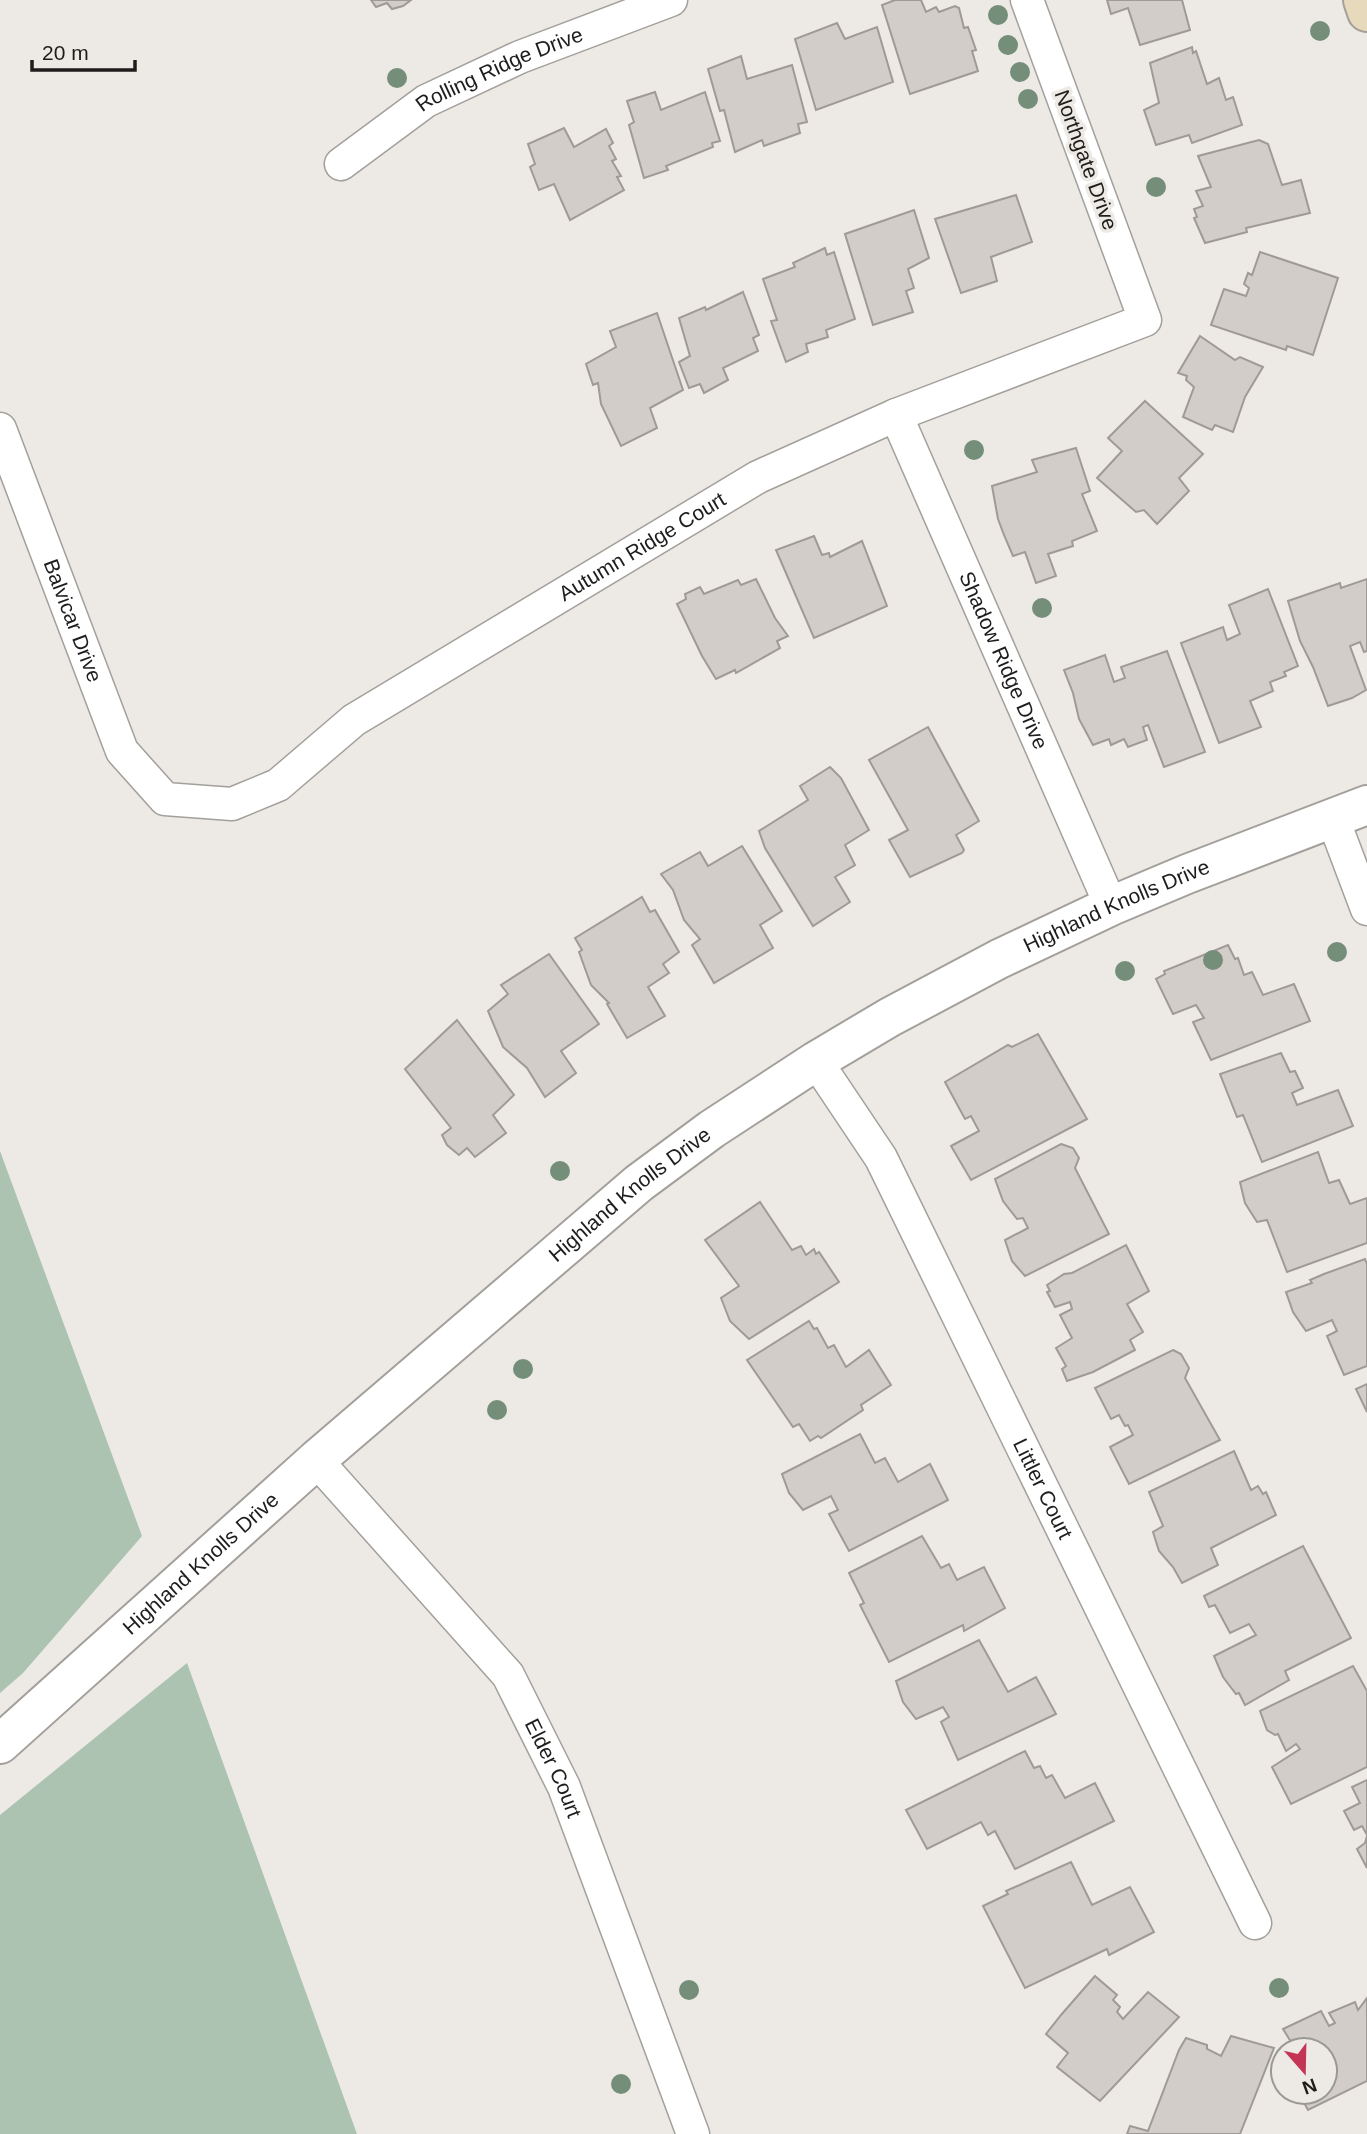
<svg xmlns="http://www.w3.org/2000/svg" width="1367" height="2134" font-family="Helvetica,sans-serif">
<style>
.green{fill:#abc3b0}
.building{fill:#d3cdca;stroke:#9f9a97;stroke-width:2}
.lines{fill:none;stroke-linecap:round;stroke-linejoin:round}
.minor-casing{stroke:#a3a09b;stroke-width:35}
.tertiary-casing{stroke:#a3a09b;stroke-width:42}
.secondary-casing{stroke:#a3a09b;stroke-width:42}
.minor{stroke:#fff;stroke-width:32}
.tertiary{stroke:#fff;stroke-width:38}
.secondary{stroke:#e7d9bb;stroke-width:38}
.tree{fill:#748e7a}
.labels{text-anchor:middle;stroke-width:7;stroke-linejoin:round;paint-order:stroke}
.street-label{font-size:21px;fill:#1e1d1c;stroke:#edeae5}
</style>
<rect width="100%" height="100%" fill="#edeae5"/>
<!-- green -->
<g class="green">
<path d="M 0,1151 L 142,1536 L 23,1673 L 0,1693 Z"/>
<path d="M 187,1663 L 357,2134 L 0,2134 L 0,1815 Z"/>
</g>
<!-- building -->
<g class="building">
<path d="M 371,0 L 411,0 L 403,6 L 392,9 L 387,3 L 376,7 Z"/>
<path d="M 895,0 L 921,0 L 926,12 L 936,7 L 939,12 L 955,6 L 959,8 L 964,28 L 968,27 L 976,50 L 972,51 L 978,71 L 910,94 L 882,5 Z"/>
<path d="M 1107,0 L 1182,0 L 1190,30 L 1140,45 L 1128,8 L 1111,14 Z"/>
<path d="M 837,23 L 845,39 L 877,27 L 893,82 L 816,110 L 795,39 Z"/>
<path d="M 1192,47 L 1193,53 L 1196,51 L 1207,84 L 1219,78 L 1226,100 L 1233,97 L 1242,125 L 1192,143 L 1189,135 L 1156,145 L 1144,110 L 1159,103 L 1150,63 Z"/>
<path d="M 741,56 L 747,79 L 792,65 L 807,122 L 798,124 L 800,133 L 764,146 L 762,140 L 735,152 L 724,110 L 720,111 L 708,69 Z"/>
<path d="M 655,92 L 661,110 L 705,92 L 720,141 L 712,143 L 713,147 L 666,166 L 668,170 L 644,178 L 629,125 L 634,122 L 627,101 Z"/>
<path d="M 564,128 L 574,147 L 606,129 L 613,143 L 609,146 L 616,159 L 612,161 L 621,176 L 617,177 L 624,190 L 570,220 L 554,184 L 539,190 L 530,167 L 535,164 L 528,144 Z"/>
<path d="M 1259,140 L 1268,144 L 1282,185 L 1301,180 L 1310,213 L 1246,228 L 1247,232 L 1205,243 L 1194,218 L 1197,217 L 1194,209 L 1203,206 L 1196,191 L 1211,187 L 1198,156 Z"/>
<path d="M 1016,195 L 1032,242 L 991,257 L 997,281 L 961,293 L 935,219 Z"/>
<path d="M 914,210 L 929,258 L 908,269 L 914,288 L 906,291 L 913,312 L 873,325 L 845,234 Z"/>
<path d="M 825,248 L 827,255 L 834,252 L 855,319 L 826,330 L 828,337 L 806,344 L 808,352 L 786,362 L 771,321 L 777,320 L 763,279 L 795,267 L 793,263 Z"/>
<path d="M 1260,252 L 1338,278 L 1313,355 L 1287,346 L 1286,350 L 1211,325 L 1224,289 L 1246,296 L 1249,288 L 1244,284 L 1248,273 L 1252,275 Z"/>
<path d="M 743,292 L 759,335 L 753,338 L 758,351 L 723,368 L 728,380 L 704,393 L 700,384 L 689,388 L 679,362 L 690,356 L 679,318 L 705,307 L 706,310 Z"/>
<path d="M 657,313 L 683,390 L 650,408 L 657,428 L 621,446 L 601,404 L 598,383 L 593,385 L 586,364 L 616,347 L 610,331 Z"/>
<path d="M 1200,336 L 1235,360 L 1240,357 L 1263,367 L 1245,397 L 1233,432 L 1215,425 L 1212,430 L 1183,417 L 1194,387 L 1186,380 L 1187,376 L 1178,373 Z"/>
<path d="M 1145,401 L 1203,454 L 1179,478 L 1189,491 L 1157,524 L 1144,510 L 1136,512 L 1097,478 L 1122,451 L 1108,438 Z"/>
<path d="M 1076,448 L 1090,491 L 1082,494 L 1097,531 L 1072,541 L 1073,546 L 1048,554 L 1056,576 L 1036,583 L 1025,552 L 1013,556 L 1004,535 L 998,519 L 992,486 L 1037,472 L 1032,460 Z"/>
<path d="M 814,536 L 822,555 L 829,553 L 830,557 L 862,541 L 887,606 L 814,638 L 776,550 Z"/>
<path d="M 756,579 L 775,618 L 788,636 L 777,641 L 780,648 L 736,673 L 735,670 L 716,679 L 702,656 L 677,604 L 686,599 L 685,594 L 700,587 L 704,594 L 738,580 L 741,585 Z"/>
<path d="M 1367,579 L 1367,651 L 1364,652 L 1360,642 L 1350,646 L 1366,690 L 1352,698 L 1328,706 L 1313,667 L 1300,641 L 1288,601 L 1340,583 L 1341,588 Z"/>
<path d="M 1268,589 L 1298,666 L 1284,672 L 1286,676 L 1270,682 L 1273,691 L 1250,701 L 1261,727 L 1219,743 L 1181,643 L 1223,627 L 1227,640 L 1240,634 L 1229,605 Z"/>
<path d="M 1167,651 L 1205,752 L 1164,767 L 1148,725 L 1143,727 L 1147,740 L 1128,747 L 1124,739 L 1111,745 L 1109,739 L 1093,745 L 1079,719 L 1073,693 L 1064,670 L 1105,655 L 1114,682 L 1125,678 L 1121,667 Z"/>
<path d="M 928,727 L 979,821 L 956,835 L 964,850 L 962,853 L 910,877 L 889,840 L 908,830 L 869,760 Z"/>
<path d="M 830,767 L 841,778 L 869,830 L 845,845 L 855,865 L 835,877 L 850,902 L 813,926 L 765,848 L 759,831 L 808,800 L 800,786 Z"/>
<path d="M 742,846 L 782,911 L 760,925 L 773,948 L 714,983 L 692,945 L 700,939 L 684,920 L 673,890 L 661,874 L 700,852 L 708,866 Z"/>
<path d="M 642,897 L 650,912 L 655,910 L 679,952 L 663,964 L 669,973 L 648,987 L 665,1016 L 627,1038 L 607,1004 L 609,1003 L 591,985 L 579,952 L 582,950 L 575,938 Z"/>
<path d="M 1228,945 L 1235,959 L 1238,958 L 1244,975 L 1252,972 L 1263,995 L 1294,984 L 1310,1021 L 1211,1060 L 1193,1022 L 1204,1018 L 1196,1005 L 1173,1014 L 1156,979 L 1165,974 L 1164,971 Z"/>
<path d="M 549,954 L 599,1024 L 561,1051 L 576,1073 L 545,1097 L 527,1068 L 503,1047 L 488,1011 L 508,994 L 501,985 Z"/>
<path d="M 457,1020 L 514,1095 L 493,1115 L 506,1133 L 475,1157 L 467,1148 L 459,1155 L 447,1145 L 442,1135 L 451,1128 L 405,1069 Z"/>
<path d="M 1038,1034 L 1087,1119 L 971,1180 L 951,1146 L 979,1131 L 971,1116 L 965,1119 L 945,1082 L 1008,1045 L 1012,1047 Z"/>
<path d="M 1281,1053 L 1290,1072 L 1295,1071 L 1303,1088 L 1292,1093 L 1297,1105 L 1338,1090 L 1353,1126 L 1262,1162 L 1243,1115 L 1237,1117 L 1220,1074 Z"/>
<path d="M 1061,1144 L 1073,1148 L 1079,1158 L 1075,1168 L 1109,1234 L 1025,1276 L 1012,1261 L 1005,1240 L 1028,1228 L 1023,1218 L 1017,1219 L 1003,1201 L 995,1179 Z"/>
<path d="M 1318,1152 L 1329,1183 L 1339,1180 L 1350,1204 L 1367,1198 L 1367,1243 L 1287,1272 L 1267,1220 L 1257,1222 L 1245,1203 L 1240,1182 Z"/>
<path d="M 760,1202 L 792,1250 L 801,1246 L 806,1255 L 814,1249 L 816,1254 L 819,1252 L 839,1282 L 749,1339 L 730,1321 L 721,1298 L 739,1286 L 705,1240 Z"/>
<path d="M 1126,1245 L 1149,1291 L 1127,1304 L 1143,1332 L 1130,1340 L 1135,1350 L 1093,1372 L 1067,1381 L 1062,1369 L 1066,1366 L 1056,1348 L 1072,1338 L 1060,1315 L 1072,1309 L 1070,1302 L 1055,1307 L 1047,1292 L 1050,1291 L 1047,1285 L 1064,1274 L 1072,1273 Z"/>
<path d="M 1365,1259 L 1367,1264 L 1367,1366 L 1344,1375 L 1327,1336 L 1337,1331 L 1332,1320 L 1306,1331 L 1293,1312 L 1286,1292 L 1312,1283 L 1310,1280 L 1324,1274 Z"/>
<path d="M 809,1321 L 814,1329 L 817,1328 L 828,1348 L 834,1345 L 846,1367 L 869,1350 L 891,1385 L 861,1405 L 863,1410 L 821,1438 L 818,1436 L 810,1441 L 799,1424 L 793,1427 L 747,1360 Z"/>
<path d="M 1173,1350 L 1181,1354 L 1189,1368 L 1185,1378 L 1220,1440 L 1129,1484 L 1110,1447 L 1133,1435 L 1128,1425 L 1125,1426 L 1119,1415 L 1111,1419 L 1095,1388 Z"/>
<path d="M 1367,1384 L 1367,1412 L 1356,1389 Z"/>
<path d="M 860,1434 L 875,1463 L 885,1458 L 898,1482 L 930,1464 L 948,1500 L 849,1551 L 829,1514 L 838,1510 L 831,1496 L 803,1510 L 789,1493 L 782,1474 Z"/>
<path d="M 1234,1451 L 1251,1490 L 1258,1486 L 1263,1494 L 1266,1492 L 1276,1515 L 1211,1548 L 1218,1565 L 1182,1583 L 1173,1567 L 1159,1551 L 1153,1532 L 1163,1526 L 1149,1492 Z"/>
<path d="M 922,1536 L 941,1568 L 949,1564 L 957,1580 L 984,1567 L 1005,1608 L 964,1631 L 963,1625 L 889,1662 L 860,1605 L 864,1603 L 849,1573 Z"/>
<path d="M 1303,1546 L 1351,1638 L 1285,1671 L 1289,1680 L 1245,1705 L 1239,1693 L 1236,1694 L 1223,1677 L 1214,1656 L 1256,1635 L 1249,1624 L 1230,1633 L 1215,1605 L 1209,1607 L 1204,1596 Z"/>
<path d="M 979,1640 L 1008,1692 L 1036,1677 L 1056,1714 L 958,1760 L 941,1722 L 949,1717 L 943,1707 L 916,1719 L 903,1702 L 896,1681 Z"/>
<path d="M 1353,1666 L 1367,1691 L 1367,1767 L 1291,1804 L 1272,1767 L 1300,1749 L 1296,1744 L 1286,1751 L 1278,1734 L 1275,1735 L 1267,1730 L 1260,1711 Z"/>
<path d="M 1025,1751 L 1034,1768 L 1040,1766 L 1046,1778 L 1052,1775 L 1065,1798 L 1095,1783 L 1114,1821 L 1015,1869 L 995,1831 L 988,1835 L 981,1822 L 927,1849 L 906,1810 Z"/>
<path d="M 1367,1780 L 1367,1835 L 1362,1826 L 1354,1830 L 1344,1811 L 1360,1803 L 1352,1787 Z"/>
<path d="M 1367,1836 L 1367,1868 L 1357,1849 L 1365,1843 Z"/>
<path d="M 1071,1862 L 1092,1905 L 1130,1887 L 1154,1932 L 1109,1955 L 1107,1949 L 1025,1988 L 983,1906 L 1008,1894 L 1006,1891 Z"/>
<path d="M 1095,1976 L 1117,1995 L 1113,2000 L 1120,2007 L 1117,2012 L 1123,2019 L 1148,1992 L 1179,2017 L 1100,2101 L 1057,2067 L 1068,2053 L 1046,2034 L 1061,2015 Z"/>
<path d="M 1367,1998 L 1367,2081 L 1308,2110 L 1298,2092 L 1325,2092 L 1325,2050 L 1296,2050 L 1283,2029 L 1321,2011 L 1329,2026 L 1335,2023 L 1329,2013 L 1355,2002 L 1358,2010 Z"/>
<path d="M 1231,2036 L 1274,2048 L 1240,2134 L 1127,2134 L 1130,2126 L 1148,2131 L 1179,2050 L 1186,2038 L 1207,2045 L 1207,2049 L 1221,2056 Z"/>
</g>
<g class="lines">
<!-- minor casing -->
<g class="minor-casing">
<g id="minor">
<path id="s1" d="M 341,164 L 426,101 L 520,57 L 671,0"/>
<path id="s2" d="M 896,415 L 1111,906"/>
<path id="s3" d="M 0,429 L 122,751 L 165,799 L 232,804 L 278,785 L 354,720 L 758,477 L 896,415 L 1145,320 L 1027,0"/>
<path d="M 1333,819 L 1367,909"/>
<path id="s4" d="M 816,1061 L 881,1158 L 1255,1923"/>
<path id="s5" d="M 316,1460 L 508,1675 L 564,1787 L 693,2134"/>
</g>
</g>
<!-- tertiary casing -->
<g class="tertiary-casing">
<g id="tertiary">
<path id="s6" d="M 0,1744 L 316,1460 L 639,1183 L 712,1129 L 816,1061 L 890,1017 L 999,959 L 1111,906 L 1187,874 L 1367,805"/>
</g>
</g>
<!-- secondary casing -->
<g class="secondary-casing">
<path id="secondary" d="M 1363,0 L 1367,12"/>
</g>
<!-- minor -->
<use href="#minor" class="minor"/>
<!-- tertiary -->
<use href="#tertiary" class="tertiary"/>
<!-- secondary -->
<use href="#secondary" class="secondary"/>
</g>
<!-- trees -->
<g class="tree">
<circle cx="998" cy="15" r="10"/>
<circle cx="1320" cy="31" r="10"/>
<circle cx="1008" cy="45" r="10"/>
<circle cx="1020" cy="72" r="10"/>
<circle cx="397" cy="78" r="10"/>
<circle cx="1028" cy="99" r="10"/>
<circle cx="1156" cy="187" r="10"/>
<circle cx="974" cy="450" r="10"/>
<circle cx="1042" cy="608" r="10"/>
<circle cx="1337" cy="952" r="10"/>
<circle cx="1213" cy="960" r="10"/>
<circle cx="1125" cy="971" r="10"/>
<circle cx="560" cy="1171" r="10"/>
<circle cx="523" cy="1369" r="10"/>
<circle cx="497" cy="1410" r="10"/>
<circle cx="1279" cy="1988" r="10"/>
<circle cx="689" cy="1990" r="10"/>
<circle cx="621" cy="2084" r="10"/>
</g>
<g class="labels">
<!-- street labels -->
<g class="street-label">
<text dy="7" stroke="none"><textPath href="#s1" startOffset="186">Rolling Ridge Drive</textPath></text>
<text transform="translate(1086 160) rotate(70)" y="7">Northgate Drive</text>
<text dy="7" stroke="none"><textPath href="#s3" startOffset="962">Autumn Ridge Court</textPath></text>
<text dy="7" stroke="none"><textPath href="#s3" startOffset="205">Balvicar Drive</textPath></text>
<text dy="7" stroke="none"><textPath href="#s2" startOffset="268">Shadow Ridge Drive</textPath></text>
<text dy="7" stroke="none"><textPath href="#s6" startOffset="1404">Highland Knolls Drive</textPath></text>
<text dy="7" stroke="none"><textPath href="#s6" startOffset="836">Highland Knolls Drive</textPath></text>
<text dy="7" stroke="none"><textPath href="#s4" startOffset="485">Littler Court</textPath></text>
<text dy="7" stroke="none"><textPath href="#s6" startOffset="270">Highland Knolls Drive</textPath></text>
<text dy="7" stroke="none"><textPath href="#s5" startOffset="392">Elder Court</textPath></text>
</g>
</g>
<!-- north arrow -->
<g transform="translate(1304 2071) rotate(160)"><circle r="33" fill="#edeae5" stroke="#9a9895" stroke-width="2"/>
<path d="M0-5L12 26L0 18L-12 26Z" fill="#c43454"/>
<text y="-10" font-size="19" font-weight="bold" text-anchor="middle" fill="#1e1d1c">N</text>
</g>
<!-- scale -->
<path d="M32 60v10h103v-10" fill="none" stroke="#1e1d1c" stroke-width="3.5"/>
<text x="42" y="60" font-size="21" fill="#1e1d1c" stroke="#edeae5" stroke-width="5" paint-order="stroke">20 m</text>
</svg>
